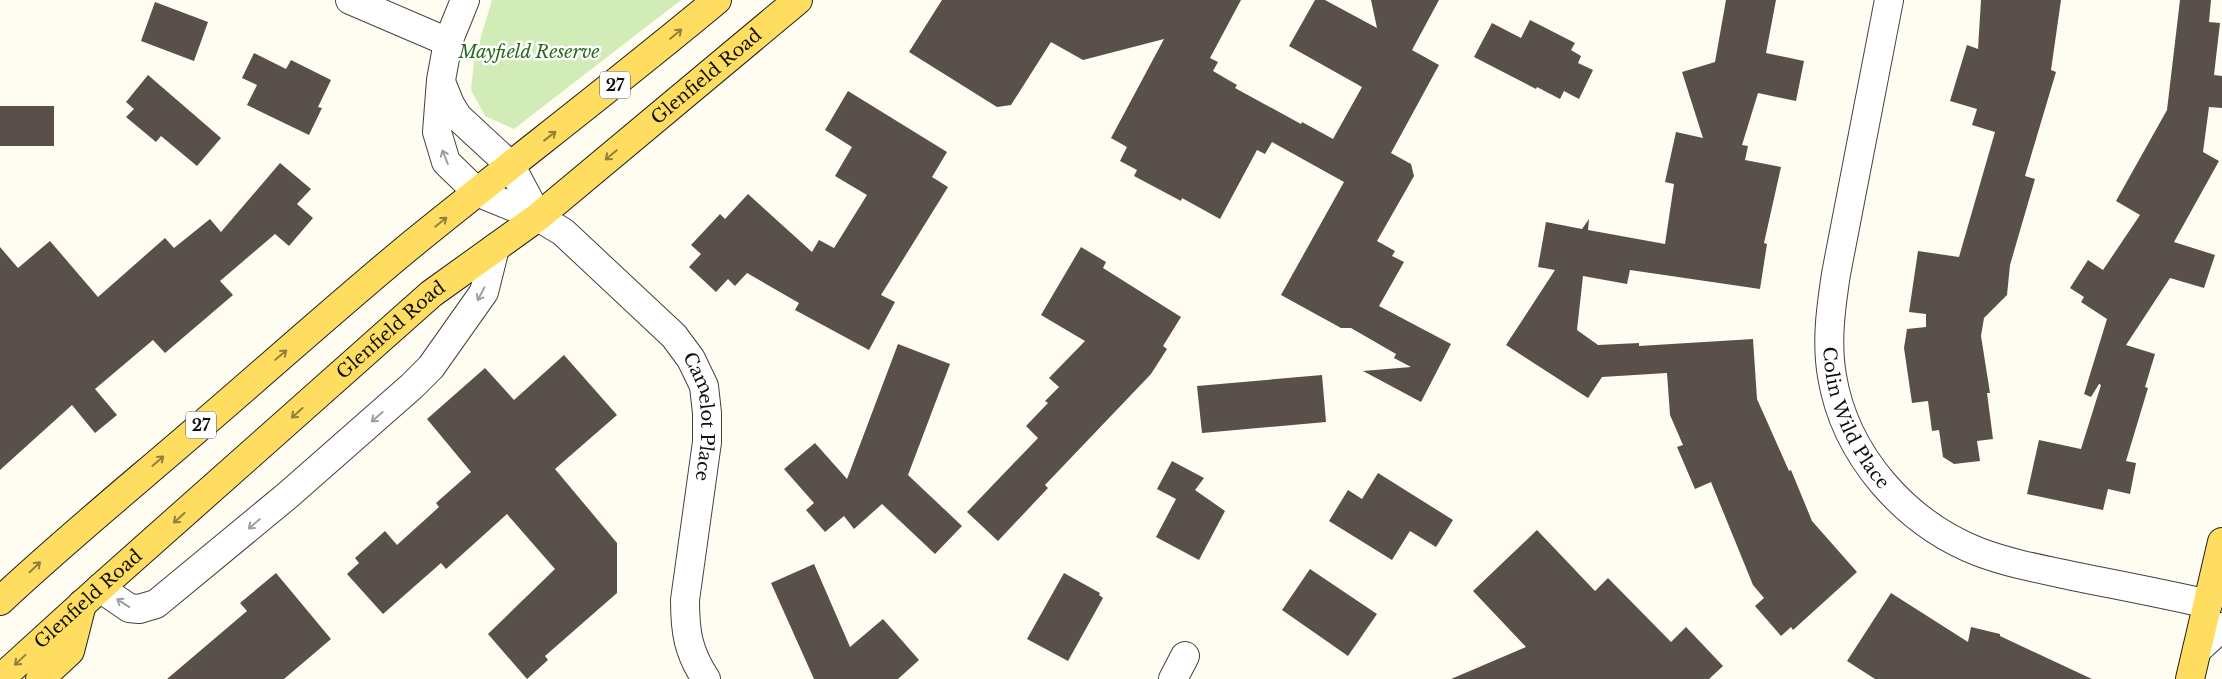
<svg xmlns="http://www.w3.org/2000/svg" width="2222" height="679" font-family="'Libre Baskerville',serif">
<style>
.green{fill:#d2ecb8}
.building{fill:#59504b}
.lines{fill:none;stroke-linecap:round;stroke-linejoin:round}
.minor-casing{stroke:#424242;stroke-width:30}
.major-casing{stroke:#202020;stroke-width:30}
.minor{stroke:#fff;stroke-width:28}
.major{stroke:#ffdd61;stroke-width:28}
.oneway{stroke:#93803c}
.oneway2{stroke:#9f9f9f}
.labels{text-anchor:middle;stroke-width:5;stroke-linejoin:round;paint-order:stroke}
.shield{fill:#fff;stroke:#575757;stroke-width:1}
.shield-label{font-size:16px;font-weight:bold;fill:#0f0f0f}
.park-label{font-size:18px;font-style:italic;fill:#296b1b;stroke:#fff}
.street-label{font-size:18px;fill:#0f0f0f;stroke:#fff}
</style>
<rect width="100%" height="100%" fill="#fffdf1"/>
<!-- green -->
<path class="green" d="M 492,0 L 681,0 L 514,129 L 485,116 L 471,90 L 474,60 Z"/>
<!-- building -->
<g class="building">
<path d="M 942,0 L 1241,0 L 1210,58 L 1218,62 L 1213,71 L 1237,85 L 1235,88 L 1301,124 L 1302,122 L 1333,139 L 1362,87 L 1289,46 L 1315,0 L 1325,0 L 1377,28 L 1371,0 L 1439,0 L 1412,50 L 1439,65 L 1391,153 L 1411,164 L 1414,176 L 1377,241 L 1395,251 L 1392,256 L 1404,262 L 1379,306 L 1451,344 L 1421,402 L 1363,371 L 1411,367 L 1394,358 L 1396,354 L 1351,328 L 1341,328 L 1281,295 L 1344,182 L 1272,142 L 1265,154 L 1257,150 L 1220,219 L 1182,198 L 1181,201 L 1134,176 L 1137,170 L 1120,161 L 1127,147 L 1111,138 L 1164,39 L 1083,60 L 1051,42 L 1011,105 L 997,107 L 909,52 Z"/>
<path d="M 1726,0 L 1776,0 L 1766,53 L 1804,61 L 1796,101 L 1758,93 L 1742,145 L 1748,146 L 1745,160 L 1781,167 L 1764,243 L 1767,244 L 1760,289 L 1630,270 L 1627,284 L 1583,276 L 1577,330 L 1598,345 L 1639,343 L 1639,346 L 1753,339 L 1757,399 L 1789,471 L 1791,470 L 1812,521 L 1857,572 L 1793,630 L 1791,627 L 1781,636 L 1755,606 L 1764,598 L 1753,585 L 1711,482 L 1695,489 L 1677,447 L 1683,445 L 1670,415 L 1667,373 L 1602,377 L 1588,398 L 1506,345 L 1555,270 L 1538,267 L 1546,222 L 1582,229 L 1589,219 L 1588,230 L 1665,244 L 1674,184 L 1665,182 L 1676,132 L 1703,138 L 1682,72 L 1715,62 Z"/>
<path d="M 1981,0 L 2061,0 L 2051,70 L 2056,72 L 2025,176 L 2035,179 L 2010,265 L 2007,295 L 1984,318 L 1981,336 L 1990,393 L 1987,393 L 1993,439 L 1977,441 L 1980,461 L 1954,464 L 1943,457 L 1939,430 L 1932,431 L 1928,401 L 1912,403 L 1904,348 L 1907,329 L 1926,327 L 1926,314 L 1909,312 L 1918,251 L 1959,257 L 1995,132 L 1972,125 L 1977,109 L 1950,101 L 1967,45 L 1978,49 Z"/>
<path d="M 2180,0 L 2211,0 L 2209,22 L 2220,23 L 2214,75 L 2222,76 L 2222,108 L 2209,107 L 2203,152 L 2219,161 L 2174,242 L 2215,255 L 2204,288 L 2170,278 L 2126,345 L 2155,354 L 2145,387 L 2148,388 L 2126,461 L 2136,463 L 2130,494 L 2108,489 L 2103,510 L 2027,494 L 2039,440 L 2081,449 L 2101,385 L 2099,384 L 2091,397 L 2084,394 L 2107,319 L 2081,302 L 2084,297 L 2070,288 L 2088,260 L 2103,270 L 2140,215 L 2116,201 L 2167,110 Z"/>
<path d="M 155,2 L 208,22 L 194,61 L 141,41 Z"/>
<path d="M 1530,20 L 1575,43 L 1571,50 L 1581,56 L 1578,63 L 1593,70 L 1579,99 L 1564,91 L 1560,99 L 1537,87 L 1536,89 L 1474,57 L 1492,23 L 1521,38 Z"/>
<path d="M 254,53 L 286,69 L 291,60 L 331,80 L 318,107 L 322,108 L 309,135 L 247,105 L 257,85 L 242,78 Z"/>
<path d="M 148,75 L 221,138 L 197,166 L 161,136 L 156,142 L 126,117 L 134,109 L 126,102 Z"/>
<path d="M 848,91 L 947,152 L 932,177 L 948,187 L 881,295 L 895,302 L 869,350 L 795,310 L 799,303 L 747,273 L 735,286 L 728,279 L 716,292 L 689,267 L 701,254 L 691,245 L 720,214 L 725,219 L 748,194 L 812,252 L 819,240 L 834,248 L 867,195 L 835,176 L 852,147 L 825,130 Z"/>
<rect x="0" y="106" width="54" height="40"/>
<path d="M 280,163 L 311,189 L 297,204 L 313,218 L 289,246 L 275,234 L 220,281 L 233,295 L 165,353 L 153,340 L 95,389 L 117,415 L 95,433 L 72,405 L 0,470 L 0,247 L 18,268 L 50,241 L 98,297 L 165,238 L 174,248 L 210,219 L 221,232 Z"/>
<path d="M 1081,247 L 1106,262 L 1103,268 L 1181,317 L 1163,346 L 1167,349 L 1151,374 L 1045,485 L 1048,488 L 998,541 L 967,512 L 1038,438 L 1026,426 L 1048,403 L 1045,401 L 1059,387 L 1049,378 L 1085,341 L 1041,315 Z"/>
<path d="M 898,344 L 950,364 L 908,475 L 962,526 L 935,554 L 882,504 L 854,529 L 844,516 L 825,532 L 806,510 L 814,503 L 784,469 L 815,443 L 847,479 Z"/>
<path d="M 564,355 L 617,415 L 555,469 L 617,543 L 617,593 L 545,656 L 548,660 L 527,679 L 488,634 L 555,569 L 507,514 L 446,569 L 441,563 L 383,614 L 347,574 L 359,563 L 355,558 L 385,531 L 397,545 L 439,507 L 436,503 L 471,472 L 427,419 L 485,368 L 514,400 Z"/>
<path d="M 1322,375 L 1326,422 L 1202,433 L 1197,386 Z"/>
<path d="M 1172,461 L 1204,478 L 1195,490 L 1225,511 L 1199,560 L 1156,537 L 1176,499 L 1157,489 Z"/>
<path d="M 1378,473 L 1453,520 L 1436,547 L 1410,531 L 1392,560 L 1329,521 L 1348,490 L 1362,499 Z"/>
<path d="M 1537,530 L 1595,591 L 1608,578 L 1671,642 L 1686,627 L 1723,666 L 1709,679 L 1451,679 L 1526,647 L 1473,591 Z"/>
<path d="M 814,564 L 850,647 L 883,619 L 919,660 L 898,679 L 814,679 L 771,583 Z"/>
<path d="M 1310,569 L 1377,614 L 1348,656 L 1282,610 Z"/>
<path d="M 276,573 L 331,639 L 284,679 L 167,679 L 247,611 L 240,603 Z"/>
<path d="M 1064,573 L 1100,593 L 1099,595 L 1103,598 L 1068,661 L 1027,639 Z"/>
<path d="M 1891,593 L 1968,642 L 1971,627 L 2000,634 L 2000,636 L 2092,679 L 1875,679 L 1847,661 Z"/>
</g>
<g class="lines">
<!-- minor casing -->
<g class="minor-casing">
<g id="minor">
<path d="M 350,0 L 448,42"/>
<path id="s1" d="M 465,0 L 448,42 L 441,80 L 437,132 L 446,162 L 477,192 L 538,217 L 563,232 L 674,336 L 691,359 L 704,386 L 707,413 L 707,442 L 685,600 C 685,632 688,652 706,679"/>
<path id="s2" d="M 1889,0 L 1836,274 C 1831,307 1826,342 1832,376 C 1845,455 1905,523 1979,552 C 2011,564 2045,570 2078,577 C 2122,586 2165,594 2208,604"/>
<path d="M 441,82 L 450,104 L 458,117 L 511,166 L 538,217"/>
<path d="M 100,588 L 129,608 L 139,609 L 156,604 L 288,495 L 412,386 L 431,367 L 484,292 L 495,248"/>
<path d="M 2197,650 L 2222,627"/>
<path d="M 1173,679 L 1185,656"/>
</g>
</g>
<!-- major casing -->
<g class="major-casing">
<g id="major">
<path d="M 0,601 C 63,542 130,487 195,431 C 265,371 334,309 405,250 C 508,166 615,85 717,0"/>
<path id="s3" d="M 0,679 L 100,588 L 431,294 L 538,217 L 798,0"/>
<path d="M 40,679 L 70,651 L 82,604"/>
<path d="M 2190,679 L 2222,542"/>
</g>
</g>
<!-- minor -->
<use href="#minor" class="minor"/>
<!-- major -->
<use href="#major" class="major"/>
</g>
<!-- one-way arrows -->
<defs><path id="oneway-shaft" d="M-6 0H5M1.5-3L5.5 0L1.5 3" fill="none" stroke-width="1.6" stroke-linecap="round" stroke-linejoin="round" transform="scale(1.25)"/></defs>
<g class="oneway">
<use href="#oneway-shaft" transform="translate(676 34) rotate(-40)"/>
<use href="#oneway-shaft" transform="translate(550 136) rotate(-38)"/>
<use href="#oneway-shaft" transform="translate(611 155) rotate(140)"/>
<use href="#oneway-shaft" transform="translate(441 222) rotate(-39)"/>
<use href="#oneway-shaft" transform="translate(281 355) rotate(-40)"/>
<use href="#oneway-shaft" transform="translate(297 413) rotate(138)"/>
<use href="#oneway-shaft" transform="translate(158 461) rotate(-41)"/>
<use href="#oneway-shaft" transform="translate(179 518) rotate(138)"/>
<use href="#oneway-shaft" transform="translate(35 567) rotate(-44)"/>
<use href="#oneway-shaft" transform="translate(20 660) rotate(137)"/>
</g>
<g class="oneway2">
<use href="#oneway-shaft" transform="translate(445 157) rotate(-112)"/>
<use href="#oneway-shaft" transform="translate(481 294) rotate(118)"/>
<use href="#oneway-shaft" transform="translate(377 417) rotate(139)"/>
<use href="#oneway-shaft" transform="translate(254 524) rotate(140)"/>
<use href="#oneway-shaft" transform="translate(123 603) rotate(-147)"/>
</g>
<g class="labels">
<!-- shield labels -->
<g class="shield">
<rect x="600" y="71.5" width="30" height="27" rx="4"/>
<rect x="186" y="411.5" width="30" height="27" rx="4"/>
</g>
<g class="shield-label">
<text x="615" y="91">27</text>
<text x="201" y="431">27</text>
</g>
<!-- park labels -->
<g class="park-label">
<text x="529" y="58">Mayfield Reserve</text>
</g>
<!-- street labels -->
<g class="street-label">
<text dy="6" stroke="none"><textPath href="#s3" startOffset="929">Glenfield Road</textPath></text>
<text dy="6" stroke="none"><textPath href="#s3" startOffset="524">Glenfield Road</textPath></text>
<text dy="6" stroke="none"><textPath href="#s2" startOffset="429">Colin Wild Place</textPath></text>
<text dy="6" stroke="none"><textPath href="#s1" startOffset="546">Camelot Place</textPath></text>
<text dy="6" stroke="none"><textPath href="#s3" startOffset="119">Glenfield Road</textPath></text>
</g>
</g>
</svg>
